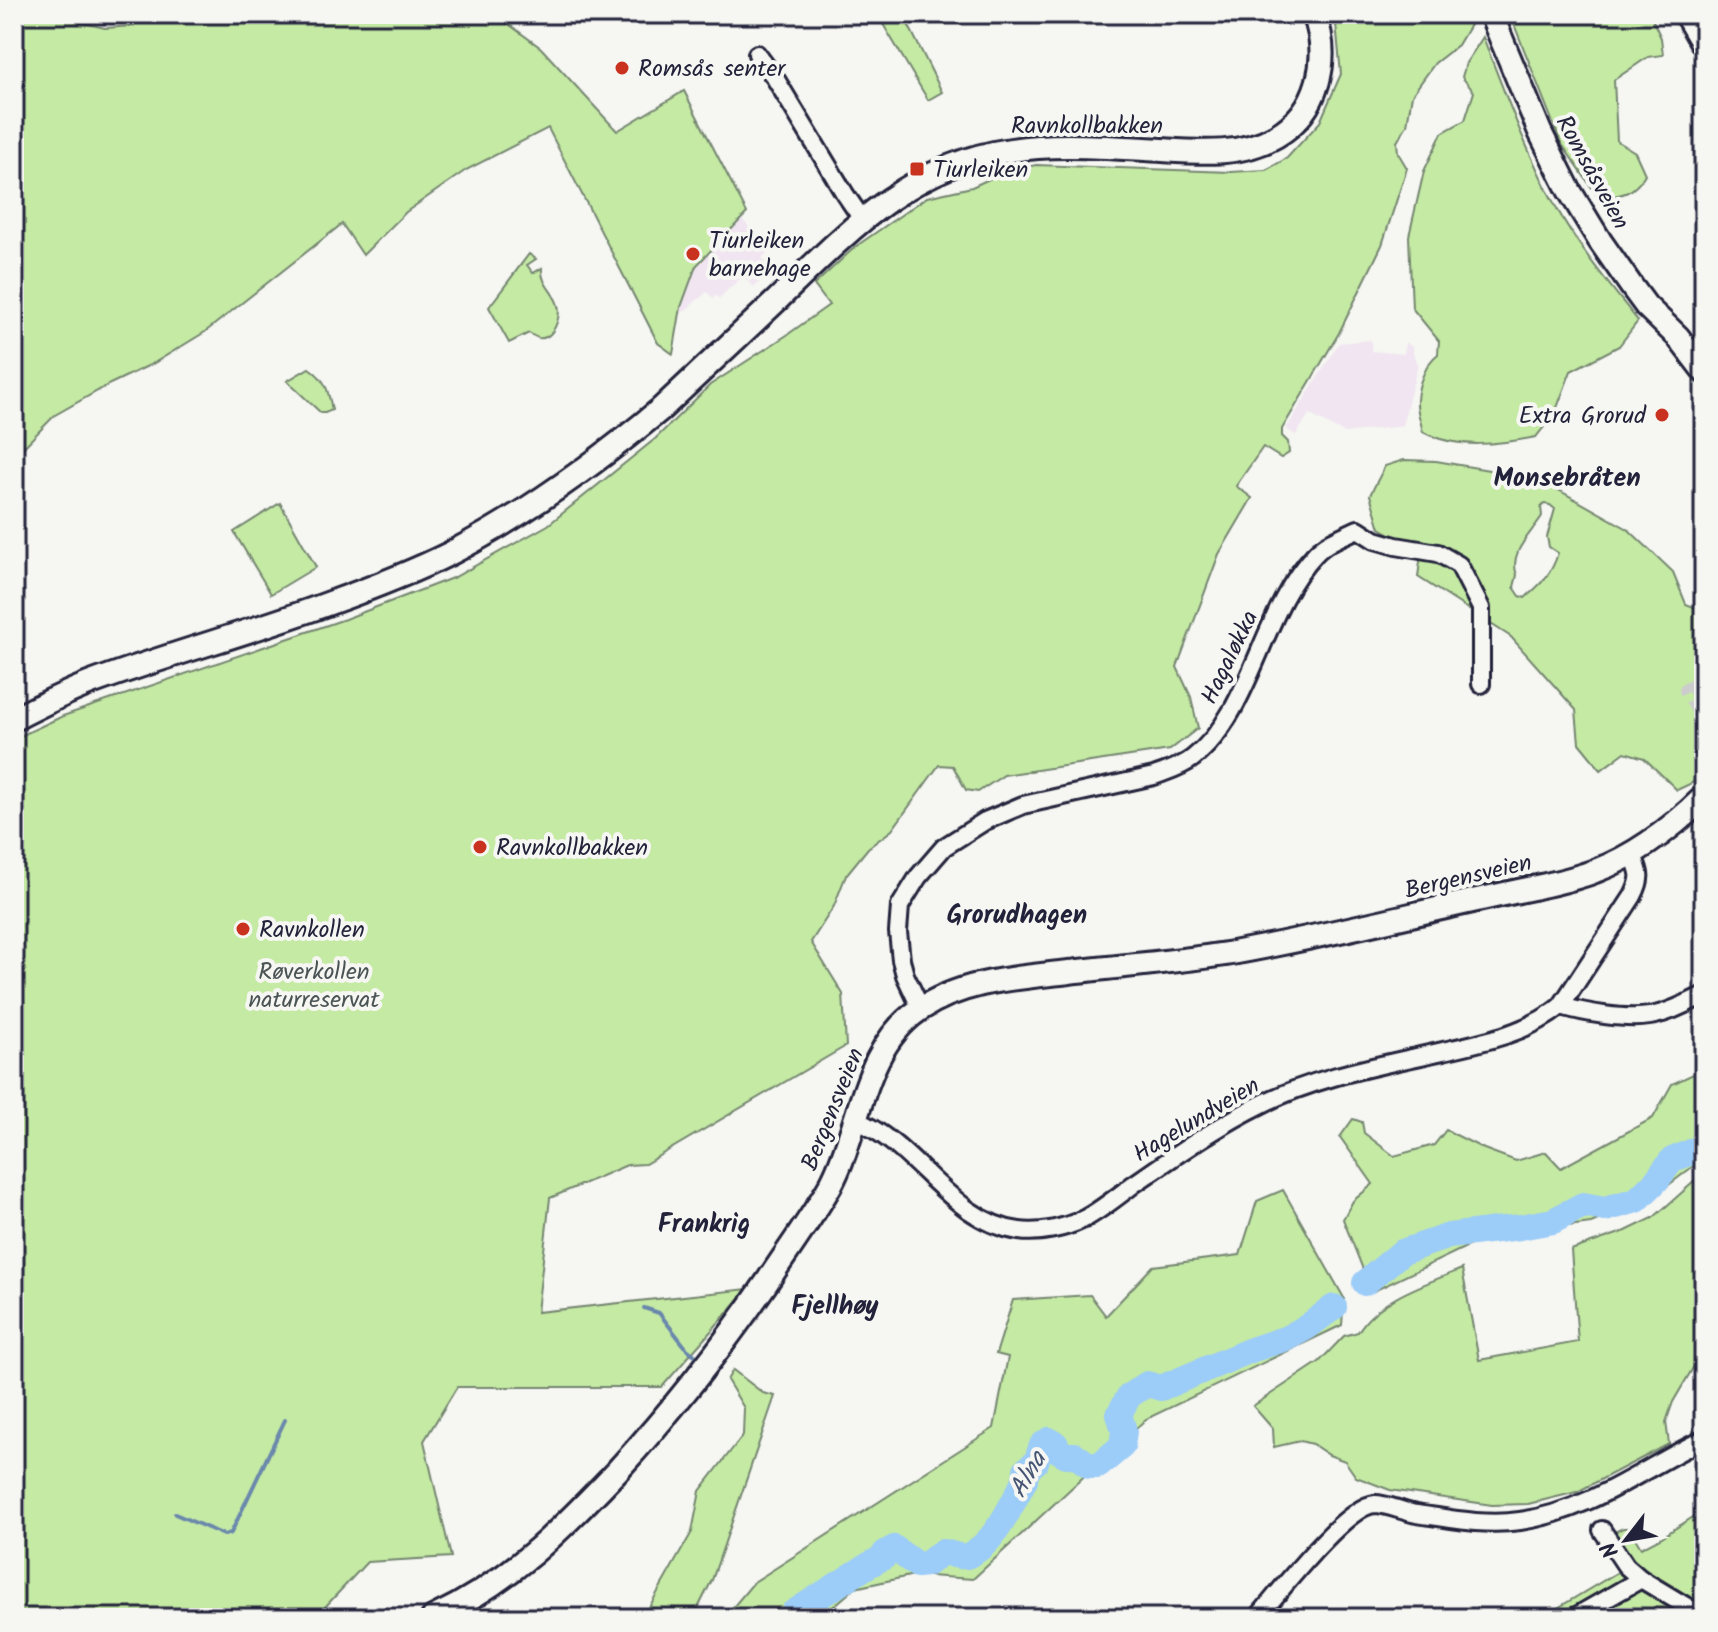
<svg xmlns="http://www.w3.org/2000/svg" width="1718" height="1632" font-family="Kalam,sans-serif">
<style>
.built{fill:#f0e5f0}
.green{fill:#c5eaa4;stroke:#748670;stroke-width:2;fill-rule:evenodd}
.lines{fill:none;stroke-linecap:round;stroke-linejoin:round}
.stream{stroke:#6b88ac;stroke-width:4}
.river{stroke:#9cccf8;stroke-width:26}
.street-tunnel{stroke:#cccccd;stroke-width:16;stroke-dasharray:16 8;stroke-linecap:butt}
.street-casing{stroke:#22223b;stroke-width:22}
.secondary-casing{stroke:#22223b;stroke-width:28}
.highway-casing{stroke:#22223b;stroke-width:36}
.street{stroke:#f6f6f2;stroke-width:16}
.secondary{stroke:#f6f6f2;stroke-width:22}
.highway{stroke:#f6f6f2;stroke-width:30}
.poi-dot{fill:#c8321e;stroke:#f6f6f2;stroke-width:3}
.labels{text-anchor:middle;stroke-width:8;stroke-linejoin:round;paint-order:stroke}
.poi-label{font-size:24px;fill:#22223b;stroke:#f6f6f2;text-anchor:start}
.street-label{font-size:24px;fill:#22223b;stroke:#f6f6f2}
.park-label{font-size:24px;fill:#4b5455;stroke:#f6f6f2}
.neighbourhood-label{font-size:26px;font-weight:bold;fill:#22223b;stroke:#f6f6f2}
.water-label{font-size:26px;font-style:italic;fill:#475574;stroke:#f6f6f2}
</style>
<rect width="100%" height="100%" fill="#f6f6f2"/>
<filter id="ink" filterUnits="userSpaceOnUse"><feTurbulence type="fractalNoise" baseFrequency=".0125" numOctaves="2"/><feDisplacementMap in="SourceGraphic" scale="16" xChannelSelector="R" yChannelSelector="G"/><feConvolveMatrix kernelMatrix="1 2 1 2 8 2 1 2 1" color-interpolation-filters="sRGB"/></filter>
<g filter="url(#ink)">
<!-- built -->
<g class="built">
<path d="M 727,203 L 770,250 L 762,258 L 773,269 L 754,287 L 743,276 L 719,298 L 716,295 L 713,298 L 707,292 L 664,328 Z"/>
<path d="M 1371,340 L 1371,351 L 1404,354 L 1405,342 L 1413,348 L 1413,354 L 1418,364 L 1402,426 L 1344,433 L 1309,414 L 1296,435 L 1286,429 L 1339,343 Z"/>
</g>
<!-- green -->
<g class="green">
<path d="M 14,14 L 66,14 L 75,21 L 105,28 L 133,26 L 142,14 L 495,14 L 541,48 L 617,131 L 684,91 L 747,213 L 696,266 L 681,307 L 673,354 L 658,343 L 548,128 L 466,170 L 406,212 L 363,255 L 342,224 L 205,332 L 154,363 L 110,384 L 55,415 L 14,457 Z"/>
<path d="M 877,14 L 903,14 L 942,92 L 928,100 Z"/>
<path d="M 1335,14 L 1473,14 L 1474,18 L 1458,45 L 1435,63 L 1412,95 L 1407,125 L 1397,142 L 1398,153 L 1407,168 L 1382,245 L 1339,333 L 1282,429 L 1282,436 L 1288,442 L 1289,453 L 1281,458 L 1263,447 L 1236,486 L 1252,498 L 1219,554 L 1177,667 L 1191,697 L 1198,728 L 1170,750 L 1004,775 L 978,792 L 966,790 L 953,766 L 939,765 L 892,830 L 868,848 L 846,875 L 834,906 L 811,942 L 843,994 L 846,1046 L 645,1164 L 627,1165 L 550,1198 L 537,1312 L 748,1289 L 662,1387 L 457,1387 L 424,1441 L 451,1557 L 367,1562 L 325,1607 L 331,1618 L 14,1618 L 14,739 L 63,716 L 345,619 L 455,577 L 548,525 L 655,439 L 710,385 L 787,335 L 829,305 L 814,285 L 855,247 L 927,197 L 972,187 L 1004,172 L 1036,165 L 1230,172 L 1266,170 L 1287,158 L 1320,122 L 1341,74 Z"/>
<path d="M 1510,14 L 1650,14 L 1661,38 L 1663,55 L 1648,57 L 1614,80 L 1617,141 L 1635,152 L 1645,174 C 1635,194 1620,196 1599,198 L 1561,143 Z"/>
<path d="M 1483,37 C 1505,94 1527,153 1556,207 C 1579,248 1609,284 1638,321 L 1619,346 L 1571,371 L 1555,413 L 1536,437 C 1500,444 1457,450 1423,432 C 1421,422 1416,410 1417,400 C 1418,384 1426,363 1438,354 L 1439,341 L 1412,308 L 1409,236 L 1424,171 L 1442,133 L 1465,120 L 1474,92 L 1462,77 L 1466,63 Z"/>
<path d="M 529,254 L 536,259 L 527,265 L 533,273 L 542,268 C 540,291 569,297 555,327 C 552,332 551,335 546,337 C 540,340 535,337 529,333 L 509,343 L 489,307 Z"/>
<path d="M 309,368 C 326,380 328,389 332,410 L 325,413 L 321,413 L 287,381 Z"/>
<path d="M 1404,460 L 1436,461 L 1537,478 L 1628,529 L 1673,572 L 1686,604 L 1704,611 L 1704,771 L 1692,783 L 1677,790 L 1644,758 L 1625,752 L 1601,770 L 1579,743 L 1576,710 L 1511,637 L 1418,577 L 1422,546 L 1399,539 L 1380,528 L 1370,495 L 1385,466 ZM 1544,504 L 1550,505 L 1555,509 L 1547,537 L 1549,547 L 1558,553 C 1552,574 1541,584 1525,598 L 1520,596 L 1514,587 L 1517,575 C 1508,553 1531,534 1542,516 L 1541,507 Z"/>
<path d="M 280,503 L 316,567 L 271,594 L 234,532 Z"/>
<path d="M 1704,1069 L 1704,1158 L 1653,1197 L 1591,1223 L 1489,1236 L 1372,1292 L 1343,1219 L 1353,1201 L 1373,1184 L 1340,1137 L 1353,1119 L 1362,1122 L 1364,1133 L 1394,1156 L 1434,1145 L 1446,1130 L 1484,1149 L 1516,1161 L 1546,1152 L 1561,1168 L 1653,1118 L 1672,1084 Z"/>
<path d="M 1704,1173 L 1704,1349 L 1673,1402 L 1666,1422 L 1669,1444 L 1577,1492 L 1528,1504 L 1492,1505 L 1390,1490 L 1356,1477 L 1345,1461 L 1329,1455 L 1312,1444 L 1300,1441 L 1274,1447 L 1273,1429 L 1253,1406 L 1319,1362 L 1344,1336 L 1358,1332 C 1377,1299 1428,1283 1462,1269 L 1479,1360 L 1578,1342 L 1571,1250 L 1626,1231 L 1653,1218 Z"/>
<path d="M 1283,1190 L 1344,1298 L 1342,1325 L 1146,1419 L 973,1579 L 914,1575 L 855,1588 L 820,1618 L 724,1618 L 754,1582 L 994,1428 L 1008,1357 L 996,1354 L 1013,1300 L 1090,1295 L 1106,1316 L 1153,1266 L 1240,1255 L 1257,1201 Z"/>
<path d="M 733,1370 L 763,1393 L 775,1396 L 712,1580 L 693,1618 L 643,1618 L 692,1532 L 700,1491 L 743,1435 L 744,1408 L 727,1380 Z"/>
<path d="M 1704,1510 L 1704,1618 L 1541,1618 L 1621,1570 L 1610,1534 L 1623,1528 L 1629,1528 L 1641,1548 L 1662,1537 Z"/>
</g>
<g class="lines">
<!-- stream -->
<g class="stream">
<path d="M 644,1308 L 659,1313 L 687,1349 L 700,1359"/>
<path d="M 175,1514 L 224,1535 L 231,1533 L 285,1420"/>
</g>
<!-- river -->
<g class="river">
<path d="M 1365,1283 L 1402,1252 L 1449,1236 L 1520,1227 L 1553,1221 L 1583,1205 L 1605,1209 L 1637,1200 L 1656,1181 L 1672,1160 L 1698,1149 L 1704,1143"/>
<path d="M 789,1618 L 793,1613 L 867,1566 L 884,1557 L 885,1553 L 894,1548 L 917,1565 L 927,1564 L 942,1552 C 950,1553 960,1558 967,1556 C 995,1545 1011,1505 1025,1480 L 1026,1470 L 1036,1462 L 1042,1445 L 1049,1440 L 1056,1444 L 1059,1451 L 1066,1455 L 1075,1455 L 1090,1466 L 1098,1466 L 1122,1446 L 1124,1431 L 1119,1414 L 1129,1396 L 1147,1384 L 1161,1388 L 1251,1350 L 1287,1338 L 1307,1327 L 1334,1307"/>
</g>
<!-- street-tunnel -->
<path class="street-tunnel" d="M 1699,683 L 1687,690 L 1704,719"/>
<!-- street casing -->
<g class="street-casing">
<g id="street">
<path d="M 757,54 L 775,78 L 845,194 L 862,219"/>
<path d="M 1561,1006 C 1585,1013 1625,1020 1650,1016 C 1669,1013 1687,1003 1704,995"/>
<path d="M 921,1009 L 905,975 L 901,960 L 898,932 L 900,906 L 918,877 L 944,847 L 985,821 L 1023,805 L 1154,776 C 1167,771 1182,767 1193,758 C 1253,711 1261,610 1315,554 C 1326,542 1343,536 1358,529 L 1375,540 L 1396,546 L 1438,553 L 1459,565 L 1481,608 L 1481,684"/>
<path d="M 855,1120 C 915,1143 951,1222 1019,1231 C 1040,1234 1065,1228 1084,1219 C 1101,1210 1118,1196 1134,1184 C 1175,1156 1217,1126 1262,1104 C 1318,1076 1382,1065 1443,1051 C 1483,1042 1528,1033 1561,1006 L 1633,896 C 1643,877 1640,872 1632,853"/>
<path d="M 1641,1579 L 1704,1617"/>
<path d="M 1257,1618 C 1278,1594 1345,1506 1375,1504 C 1387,1504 1404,1512 1417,1514 C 1451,1519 1485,1526 1520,1521 C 1590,1511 1642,1469 1704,1439"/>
<path d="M 1573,1618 L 1641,1579 L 1626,1566 L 1602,1530"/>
</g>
</g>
<!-- secondary casing -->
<g class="secondary-casing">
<g id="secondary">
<path d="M 1491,14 L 1540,132 L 1569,190 L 1600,241 L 1632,287 L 1646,306 L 1678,337 L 1704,371"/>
<path d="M 14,719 C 39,706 65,693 91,683 C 169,654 249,633 327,604 C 369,589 411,573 451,553 C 526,514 596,463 661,409 C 699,373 738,337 776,301 C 846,233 910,164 1011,150 C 1056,143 1100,147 1145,149 C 1188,151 1237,159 1276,136 C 1319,111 1331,59 1314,14"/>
<path d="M 433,1618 C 511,1581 558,1533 616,1472 C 671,1412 721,1349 767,1282 C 788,1250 811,1219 830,1186 C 861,1129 861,1050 919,1010 C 963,980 1018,978 1069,972 C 1121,966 1174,962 1226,954 C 1329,936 1430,909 1533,888 C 1554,883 1575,879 1595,871 C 1636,856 1673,827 1704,797"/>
</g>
</g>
<!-- highway casing -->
<g class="highway-casing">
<path id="highway" d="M 1690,14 L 1704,38"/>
</g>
<!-- street -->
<use href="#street" class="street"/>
<!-- secondary -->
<use href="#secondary" class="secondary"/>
<!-- highway -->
<use href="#highway" class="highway"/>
</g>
</g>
<!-- markers -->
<g class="poi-dot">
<circle cx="622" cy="68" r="8"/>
<rect x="909" y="161" width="16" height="16" rx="4"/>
<circle cx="693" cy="254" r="8"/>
<circle cx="1662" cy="415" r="8"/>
<circle cx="480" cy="847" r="8"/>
<circle cx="243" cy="929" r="8"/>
</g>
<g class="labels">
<!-- poi labels -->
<g class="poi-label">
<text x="638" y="76">Romsås senter</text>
<text x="933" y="177">Tiurleiken</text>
<text x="709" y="248">Tiurleiken<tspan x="709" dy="28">barnehage</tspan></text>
<text x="1646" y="423" text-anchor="end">Extra Grorud</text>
<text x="496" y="855">Ravnkollbakken</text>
<text x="259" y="937">Ravnkollen</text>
</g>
<!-- street labels -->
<g class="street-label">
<text x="1087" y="133">Ravnkollbakken</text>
<text transform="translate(1593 172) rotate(61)" y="8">Romsåsveien</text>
<text transform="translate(1229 657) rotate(-64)" y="8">Hagaløkka</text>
<text transform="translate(1468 876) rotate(-13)" y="8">Bergensveien</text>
<text transform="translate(832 1109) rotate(-68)" y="8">Bergensveien</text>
<text transform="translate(1196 1119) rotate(-31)" y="8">Hagelundveien</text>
</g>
<!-- park labels -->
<g class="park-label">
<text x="314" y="979">Røverkollen<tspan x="314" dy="28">naturreservat</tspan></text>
</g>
<!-- neighbourhood labels -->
<g class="neighbourhood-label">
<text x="1567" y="486">Monsebråten</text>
<text x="1017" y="923">Grorudhagen</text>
<text x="704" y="1232">Frankrig</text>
<text x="835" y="1314">Fjellhøy</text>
</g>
<!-- water labels -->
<g class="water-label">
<text transform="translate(1027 1474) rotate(-60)" y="9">Alna</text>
</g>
</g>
<!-- margin -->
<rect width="1718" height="1632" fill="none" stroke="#f6f6f2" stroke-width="48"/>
<rect x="24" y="24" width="1670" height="1584" fill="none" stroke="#22223b" stroke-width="3" filter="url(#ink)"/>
<!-- north arrow -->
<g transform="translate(1626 1540) rotate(239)" stroke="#f6f6f2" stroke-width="6" paint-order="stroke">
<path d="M0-6L14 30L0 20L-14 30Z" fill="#22223b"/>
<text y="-12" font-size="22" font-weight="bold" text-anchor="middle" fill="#22223b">N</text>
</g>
</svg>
